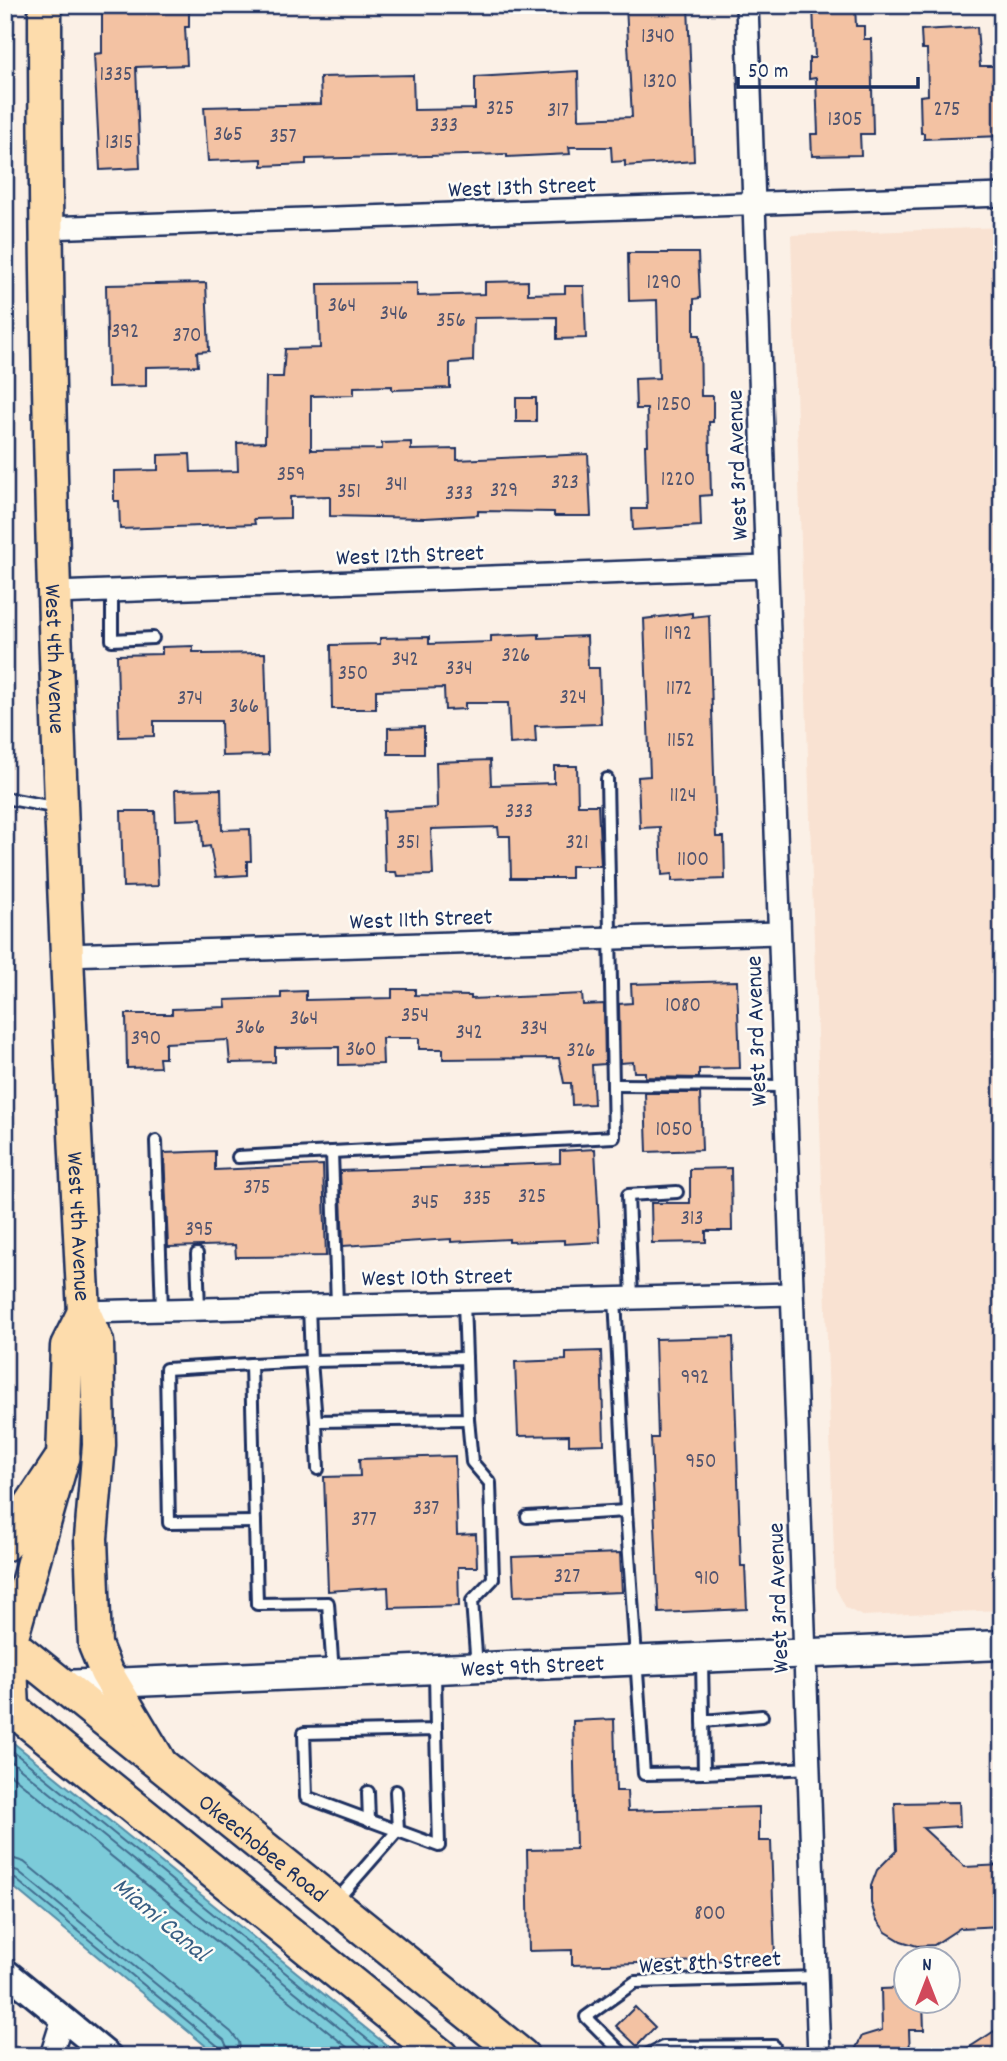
<svg xmlns="http://www.w3.org/2000/svg" width="1007" height="2061" font-family="Dekko,sans-serif">
<style>
.built{fill:#f9e2d2}
.water{fill:#7ccbd9;stroke:#558da8;stroke-width:2}
.lines{fill:none;stroke-linecap:round;stroke-linejoin:round}
.shore{stroke:#426d8f;stroke-width:2}
.building{fill:#f3c2a3;stroke:#1b2f5e;stroke-width:2}
.service-casing{stroke:#1b2f5e;stroke-width:16}
.minor-casing{stroke:#1b2f5e;stroke-width:26}
.tertiary-casing{stroke:#1b2f5e;stroke-width:30}
.secondary-casing{stroke:#1b2f5e;stroke-width:33}
.primary-casing{stroke:#1b2f5e;stroke-width:37}
.trunk-casing{stroke:#1b2f5e;stroke-width:38}
.service{stroke:#fdfcf7;stroke-width:10}
.minor{stroke:#fdfcf7;stroke-width:21}
.tertiary{stroke:#fdfcf7;stroke-width:24}
.secondary{stroke:#fdfcf7;stroke-width:28}
.primary{stroke:#fddcac;stroke-width:32}
.trunk{stroke:#fddcac;stroke-width:33}
.labels{text-anchor:middle;stroke-width:5;stroke-linejoin:round;paint-order:stroke}
.number-label{font-size:21px;fill:#51546f}
.street-label{font-size:24px;fill:#1b2f5e;stroke:#fdfcf7}
.water-label{font-size:26px;font-style:italic;fill:#385e83;stroke:#fdfcf7}
</style>
<rect width="100%" height="100%" fill="#fbf0e6"/>
<filter id="ink" filterUnits="userSpaceOnUse"><feTurbulence type="fractalNoise" baseFrequency=".0143" numOctaves="2"/><feDisplacementMap in="SourceGraphic" scale="14" xChannelSelector="R" yChannelSelector="G"/><feConvolveMatrix kernelMatrix="1 2 1 2 8 2 1 2 1" color-interpolation-filters="sRGB"/></filter>
<g filter="url(#ink)">
<!-- built -->
<path class="built" d="M 1002,227 L 1002,1610 L 862,1616 L 846,1608 L 835,1587 L 791,235 Z"/>
<!-- water -->
<path class="water" d="M 5,1736 L 400,2056 L 218,2056 L 5,1880 Z"/>
<g class="lines">
<!-- shore -->
<g class="shore">
<path d="M 5,1745 L 388,2056"/>
<path d="M 5,1756 L 374,2056"/>
<path d="M 5,1770 L 358,2056"/>
<path d="M 5,1856 L 24,1862 L 231,2032 L 239,2042 L 241,2056"/>
<path d="M 5,1867 L 18,1871 L 224,2040 L 231,2056"/>
<path d="M 5,1875 L 13,1877 L 219,2047 L 222,2056"/>
</g>
</g>
<!-- building -->
<g class="building">
<path d="M 102,5 L 189,5 L 189,27 L 185,27 L 187,65 L 136,67 L 140,168 L 100,170 L 94,54 L 102,53 Z"/>
<path d="M 688,5 L 694,161 L 625,166 L 625,161 L 612,162 L 611,147 L 569,147 L 570,154 L 507,157 L 507,154 L 306,159 L 306,164 L 262,166 L 262,159 L 208,161 L 204,107 L 321,104 L 320,77 L 413,75 L 414,110 L 475,109 L 475,77 L 578,71 L 579,119 L 632,117 L 626,6 Z"/>
<path d="M 813,5 L 855,5 L 856,26 L 864,26 L 864,39 L 871,39 L 873,134 L 860,134 L 861,155 L 812,156 L 811,134 L 818,134 L 816,78 L 809,79 L 809,58 L 815,58 Z"/>
<path d="M 977,27 L 980,66 L 1002,66 L 1002,136 L 924,139 L 924,133 L 921,133 L 920,96 L 928,95 L 927,49 L 922,49 L 921,30 Z"/>
<path d="M 628,253 L 698,253 L 700,298 L 694,299 L 694,335 L 700,335 L 701,396 L 713,396 L 713,422 L 709,422 L 711,495 L 700,496 L 701,526 L 633,530 L 632,509 L 647,509 L 645,445 L 648,445 L 647,409 L 636,409 L 635,379 L 659,378 L 657,300 L 629,301 Z"/>
<path d="M 528,281 L 528,294 L 565,293 L 565,286 L 584,286 L 586,338 L 557,339 L 557,317 L 474,318 L 473,361 L 450,363 L 450,388 L 392,390 L 392,386 L 354,387 L 354,395 L 311,396 L 311,450 L 382,449 L 382,443 L 411,442 L 411,450 L 457,449 L 457,460 L 588,454 L 591,516 L 554,516 L 554,512 L 478,511 L 478,515 L 425,518 L 330,516 L 330,496 L 290,497 L 290,518 L 254,519 L 255,524 L 120,529 L 119,501 L 114,501 L 114,471 L 158,470 L 158,455 L 190,454 L 191,472 L 238,471 L 237,443 L 265,442 L 266,377 L 283,377 L 285,349 L 320,348 L 318,284 L 417,283 L 417,296 L 485,294 L 485,282 Z"/>
<path d="M 206,283 L 209,351 L 197,352 L 198,366 L 146,367 L 146,386 L 108,387 L 106,285 Z"/>
<rect x="516" y="398" width="20" height="24"/>
<path d="M 692,613 L 692,617 L 709,615 L 716,837 L 724,837 L 725,879 L 672,881 L 672,874 L 662,875 L 660,827 L 640,828 L 638,777 L 650,776 L 644,619 Z"/>
<path d="M 539,634 L 539,638 L 587,636 L 588,668 L 599,668 L 601,724 L 535,726 L 536,742 L 510,744 L 508,703 L 465,703 L 465,709 L 445,710 L 444,688 L 376,690 L 376,709 L 332,709 L 331,645 L 380,644 L 380,638 L 429,637 L 429,644 L 491,642 L 491,636 Z"/>
<path d="M 193,646 L 193,652 L 203,652 L 203,654 L 265,653 L 268,755 L 222,756 L 221,721 L 154,721 L 154,736 L 119,737 L 117,655 L 162,654 L 162,647 Z"/>
<path d="M 424,727 L 424,754 L 388,754 L 388,728 Z"/>
<path d="M 490,760 L 491,785 L 554,783 L 554,766 L 577,766 L 578,805 L 598,805 L 601,866 L 571,866 L 571,878 L 511,878 L 510,836 L 499,836 L 498,827 L 431,829 L 433,875 L 397,876 L 396,872 L 385,872 L 383,811 L 437,808 L 436,762 Z"/>
<path d="M 221,789 L 222,830 L 250,829 L 251,861 L 247,861 L 247,875 L 216,877 L 210,846 L 203,847 L 201,819 L 176,820 L 175,790 Z"/>
<path d="M 121,811 L 155,811 L 158,886 L 123,887 Z"/>
<path d="M 737,981 L 740,1068 L 699,1069 L 699,1078 L 645,1077 L 645,1072 L 634,1072 L 633,1062 L 620,1063 L 619,1004 L 632,1003 L 631,984 Z"/>
<path d="M 392,989 L 415,989 L 415,995 L 471,996 L 471,999 L 582,994 L 583,1005 L 604,1004 L 605,1064 L 592,1065 L 594,1104 L 572,1105 L 571,1083 L 564,1083 L 559,1058 L 443,1059 L 443,1049 L 419,1049 L 419,1038 L 382,1038 L 383,1064 L 339,1065 L 339,1047 L 275,1048 L 275,1062 L 230,1063 L 228,1040 L 165,1043 L 165,1058 L 159,1058 L 160,1067 L 127,1068 L 126,1014 L 172,1014 L 172,1009 L 226,1007 L 225,1000 L 281,998 L 281,992 L 306,991 L 306,1000 L 392,998 Z"/>
<path d="M 645,1093 L 700,1093 L 702,1150 L 647,1152 Z"/>
<path d="M 595,1149 L 600,1242 L 564,1244 L 564,1240 L 509,1242 L 509,1239 L 451,1242 L 451,1239 L 343,1246 L 340,1171 L 560,1163 L 560,1151 Z"/>
<path d="M 215,1151 L 215,1170 L 323,1165 L 326,1256 L 236,1257 L 235,1245 L 168,1247 L 164,1153 Z"/>
<path d="M 731,1168 L 732,1231 L 706,1231 L 706,1242 L 652,1243 L 651,1203 L 690,1203 L 690,1169 Z"/>
<path d="M 733,1337 L 741,1566 L 745,1566 L 747,1609 L 659,1613 L 651,1438 L 658,1438 L 655,1339 Z"/>
<path d="M 601,1351 L 604,1444 L 569,1445 L 569,1435 L 518,1436 L 515,1362 L 566,1360 L 566,1352 Z"/>
<path d="M 455,1456 L 457,1535 L 476,1534 L 477,1567 L 458,1567 L 459,1606 L 389,1608 L 388,1587 L 328,1591 L 324,1477 L 360,1476 L 359,1459 Z"/>
<path d="M 620,1553 L 622,1592 L 514,1596 L 512,1557 Z"/>
<path d="M 614,1719 L 616,1791 L 627,1791 L 628,1811 L 759,1807 L 759,1841 L 771,1841 L 775,1959 L 572,1965 L 572,1950 L 529,1951 L 527,1850 L 576,1849 L 573,1721 Z"/>
<path d="M 959,1802 L 960,1826 L 923,1828 L 965,1867 L 1002,1865 L 1002,1926 L 960,1928 L 934,1945 L 917,1946 L 901,1941 L 886,1932 L 876,1919 L 871,1903 L 871,1886 L 877,1870 L 897,1850 L 895,1803 Z"/>
<path d="M 906,1988 L 906,2001 L 923,2001 L 924,2030 L 909,2030 L 910,2056 L 852,2056 L 862,2036 L 882,2030 L 881,1989 Z"/>
<path d="M 635,2007 L 655,2027 L 637,2046 L 616,2026 Z"/>
<path d="M 1002,2026 L 1002,2056 L 956,2056 Z"/>
</g>
<g class="lines">
<!-- service casing -->
<g class="service-casing">
<g id="service">
<path d="M 112,591 L 112,640 L 153,638"/>
<path d="M 5,798 L 58,808"/>
<path d="M 614,1085 L 783,1086"/>
<path d="M 156,1141 L 162,1309"/>
<path d="M 332,1152 L 614,1137 L 607,779"/>
<path d="M 238,1157 L 332,1152 L 337,1305"/>
<path d="M 197,1254 L 199,1308"/>
<path d="M 615,1298 L 626,1511"/>
<path d="M 632,1298 L 628,1195 L 677,1192"/>
<path d="M 464,1302 L 466,1358"/>
<path d="M 309,1305 L 311,1361 L 251,1364 L 257,1604 L 328,1603 L 333,1673"/>
<path d="M 466,1358 L 468,1419 L 316,1421 L 311,1361 Z"/>
<path d="M 251,1364 L 166,1369 L 169,1523 L 255,1522"/>
<path d="M 468,1419 L 472,1462 L 490,1483 L 493,1579 L 472,1601 L 477,1667"/>
<path d="M 316,1421 L 318,1469"/>
<path d="M 527,1517 L 626,1511 L 644,1774 L 704,1773 L 702,1660"/>
<path d="M 435,1671 L 436,1730 L 304,1733 L 306,1797 L 439,1846 L 436,1730"/>
<path d="M 703,1721 L 762,1716"/>
<path d="M 704,1773 L 810,1768"/>
<path d="M 368,1792 L 369,1821"/>
<path d="M 335,1902 L 398,1830 L 396,1791"/>
<path d="M 625,2056 L 586,2017 L 635,1982 L 816,1977"/>
<path d="M 645,2056 L 663,2047 L 774,2046"/>
</g>
</g>
<!-- minor casing -->
<g class="minor-casing">
<g id="minor">
<path d="M 747,5 L 819,2056"/>
<path d="M 45,228 L 1002,195"/>
<path d="M 55,593 L 766,567"/>
<path d="M 65,955 L 778,933"/>
<path d="M 84,1312 L 790,1294"/>
<path d="M 51,2056 L 63,2018"/>
</g>
</g>
<!-- tertiary casing -->
<g class="tertiary-casing">
<path id="tertiary" d="M 5,1971 L 109,2056"/>
</g>
<!-- secondary casing -->
<g class="secondary-casing">
<g id="secondary">
<path id="s1" d="M 62,1685 L 1002,1645"/>
</g>
</g>
<!-- primary casing -->
<g class="primary-casing">
<g id="primary">
<path id="s2" d="M 45,5 C 45,441 61,877 84,1312 L 97,1342 L 99,1445 L 91,1538 L 95,1645 L 106,1672 L 158,1759"/>
<path d="M 13,1709 L 10,1643 L 63,1457 L 67,1346 L 84,1312"/>
</g>
</g>
<!-- trunk casing -->
<g class="trunk-casing">
<g id="trunk">
<path d="M 5,1544 L 63,1457"/>
<path id="s3" d="M 5,1639 L 522,2056"/>
<path d="M 5,1703 L 441,2056"/>
</g>
</g>
<!-- service -->
<use href="#service" class="service"/>
<!-- minor -->
<use href="#minor" class="minor"/>
<!-- tertiary -->
<use href="#tertiary" class="tertiary"/>
<!-- secondary -->
<use href="#secondary" class="secondary"/>
<!-- primary -->
<use href="#primary" class="primary"/>
<!-- trunk -->
<use href="#trunk" class="trunk"/>
</g>
</g>
<g class="labels">
<!-- number labels -->
<g class="number-label">
<text x="658" y="42">1340</text>
<text x="116" y="80">1335</text>
<text x="660" y="87">1320</text>
<text x="500" y="114">325</text>
<text x="947" y="115">275</text>
<text x="558" y="116">317</text>
<text x="845" y="125">1305</text>
<text x="444" y="131">333</text>
<text x="228" y="140">365</text>
<text x="283" y="142">357</text>
<text x="119" y="148">1315</text>
<text x="664" y="288">1290</text>
<text x="342" y="311">364</text>
<text x="394" y="319">346</text>
<text x="451" y="326">356</text>
<text x="125" y="337">392</text>
<text x="187" y="341">370</text>
<text x="674" y="410">1250</text>
<text x="291" y="480">359</text>
<text x="678" y="485">1220</text>
<text x="565" y="488">323</text>
<text x="396" y="490">341</text>
<text x="504" y="496">329</text>
<text x="349" y="497">351</text>
<text x="459" y="499">333</text>
<text x="678" y="639">1192</text>
<text x="516" y="661">326</text>
<text x="405" y="665">342</text>
<text x="459" y="674">334</text>
<text x="353" y="679">350</text>
<text x="679" y="694">1172</text>
<text x="573" y="703">324</text>
<text x="190" y="704">374</text>
<text x="244" y="712">366</text>
<text x="681" y="746">1152</text>
<text x="683" y="801">1124</text>
<text x="519" y="817">333</text>
<text x="408" y="848">351</text>
<text x="577" y="848">321</text>
<text x="693" y="865">1100</text>
<text x="683" y="1011">1080</text>
<text x="415" y="1021">354</text>
<text x="304" y="1024">364</text>
<text x="250" y="1033">366</text>
<text x="534" y="1034">334</text>
<text x="469" y="1038">342</text>
<text x="146" y="1044">390</text>
<text x="361" y="1055">360</text>
<text x="581" y="1056">326</text>
<text x="674" y="1135">1050</text>
<text x="257" y="1193">375</text>
<text x="532" y="1202">325</text>
<text x="477" y="1204">335</text>
<text x="425" y="1208">345</text>
<text x="692" y="1224">313</text>
<text x="199" y="1235">395</text>
<text x="695" y="1383">992</text>
<text x="701" y="1467">950</text>
<text x="426" y="1514">337</text>
<text x="364" y="1525">377</text>
<text x="567" y="1582">327</text>
<text x="707" y="1584">910</text>
<text x="710" y="1919">800</text>
</g>
<!-- street labels -->
<g class="street-label">
<text transform="translate(522 186) rotate(-2)" y="8">West 13th Street</text>
<text transform="translate(736 465) rotate(-92)" y="8">West 3rd Avenue</text>
<text transform="translate(410 554) rotate(-2)" y="8">West 12th Street</text>
<text dy="8" stroke="none"><textPath href="#s2" startOffset="654">West 4th Avenue</textPath></text>
<text transform="translate(421 918) rotate(-2)" y="8">West 11th Street</text>
<text transform="translate(755 1031) rotate(-92)" y="8">West 3rd Avenue</text>
<text dy="8" stroke="none"><textPath href="#s2" startOffset="1222">West 4th Avenue</textPath></text>
<text transform="translate(437 1276) rotate(-1)" y="8">West 10th Street</text>
<text transform="translate(777 1598) rotate(-92)" y="8">West 3rd Avenue</text>
<text dy="8" stroke="none"><textPath href="#s1" startOffset="471">West 9th Street</textPath></text>
<text dy="8" stroke="none"><textPath href="#s3" startOffset="332">Okeechobee Road</textPath></text>
<text transform="translate(710 1961) rotate(-3)" y="8">West 8th Street</text>
</g>
<!-- water labels -->
<g class="water-label">
<text transform="translate(162 1918) rotate(40)" y="9">Miami Canal</text>
</g>
</g>
<!-- margin -->
<rect width="1007" height="2061" fill="none" stroke="#fdfcf7" stroke-width="28"/>
<rect x="14" y="14" width="979" height="2033" fill="none" stroke="#1b2f5e" stroke-width="2.5" filter="url(#ink)"/>
<!-- north arrow -->
<g transform="translate(927 1980)"><circle r="33" fill="#fdfcf7" stroke="#a3aaba" stroke-width="2"/>
<path d="M0-5L12 26L0 18L-12 26Z" fill="#d1495b"/>
<text y="-10" font-size="19" font-weight="bold" text-anchor="middle" fill="#1b2f5e">N</text>
</g>
<!-- scale -->
<path d="M738 77v10h180v-10" fill="none" stroke="#1b2f5e" stroke-width="3.5"/>
<text x="748" y="77" font-size="21" fill="#1b2f5e" stroke="#fdfcf7" stroke-width="5" paint-order="stroke">50 m</text>
</svg>
